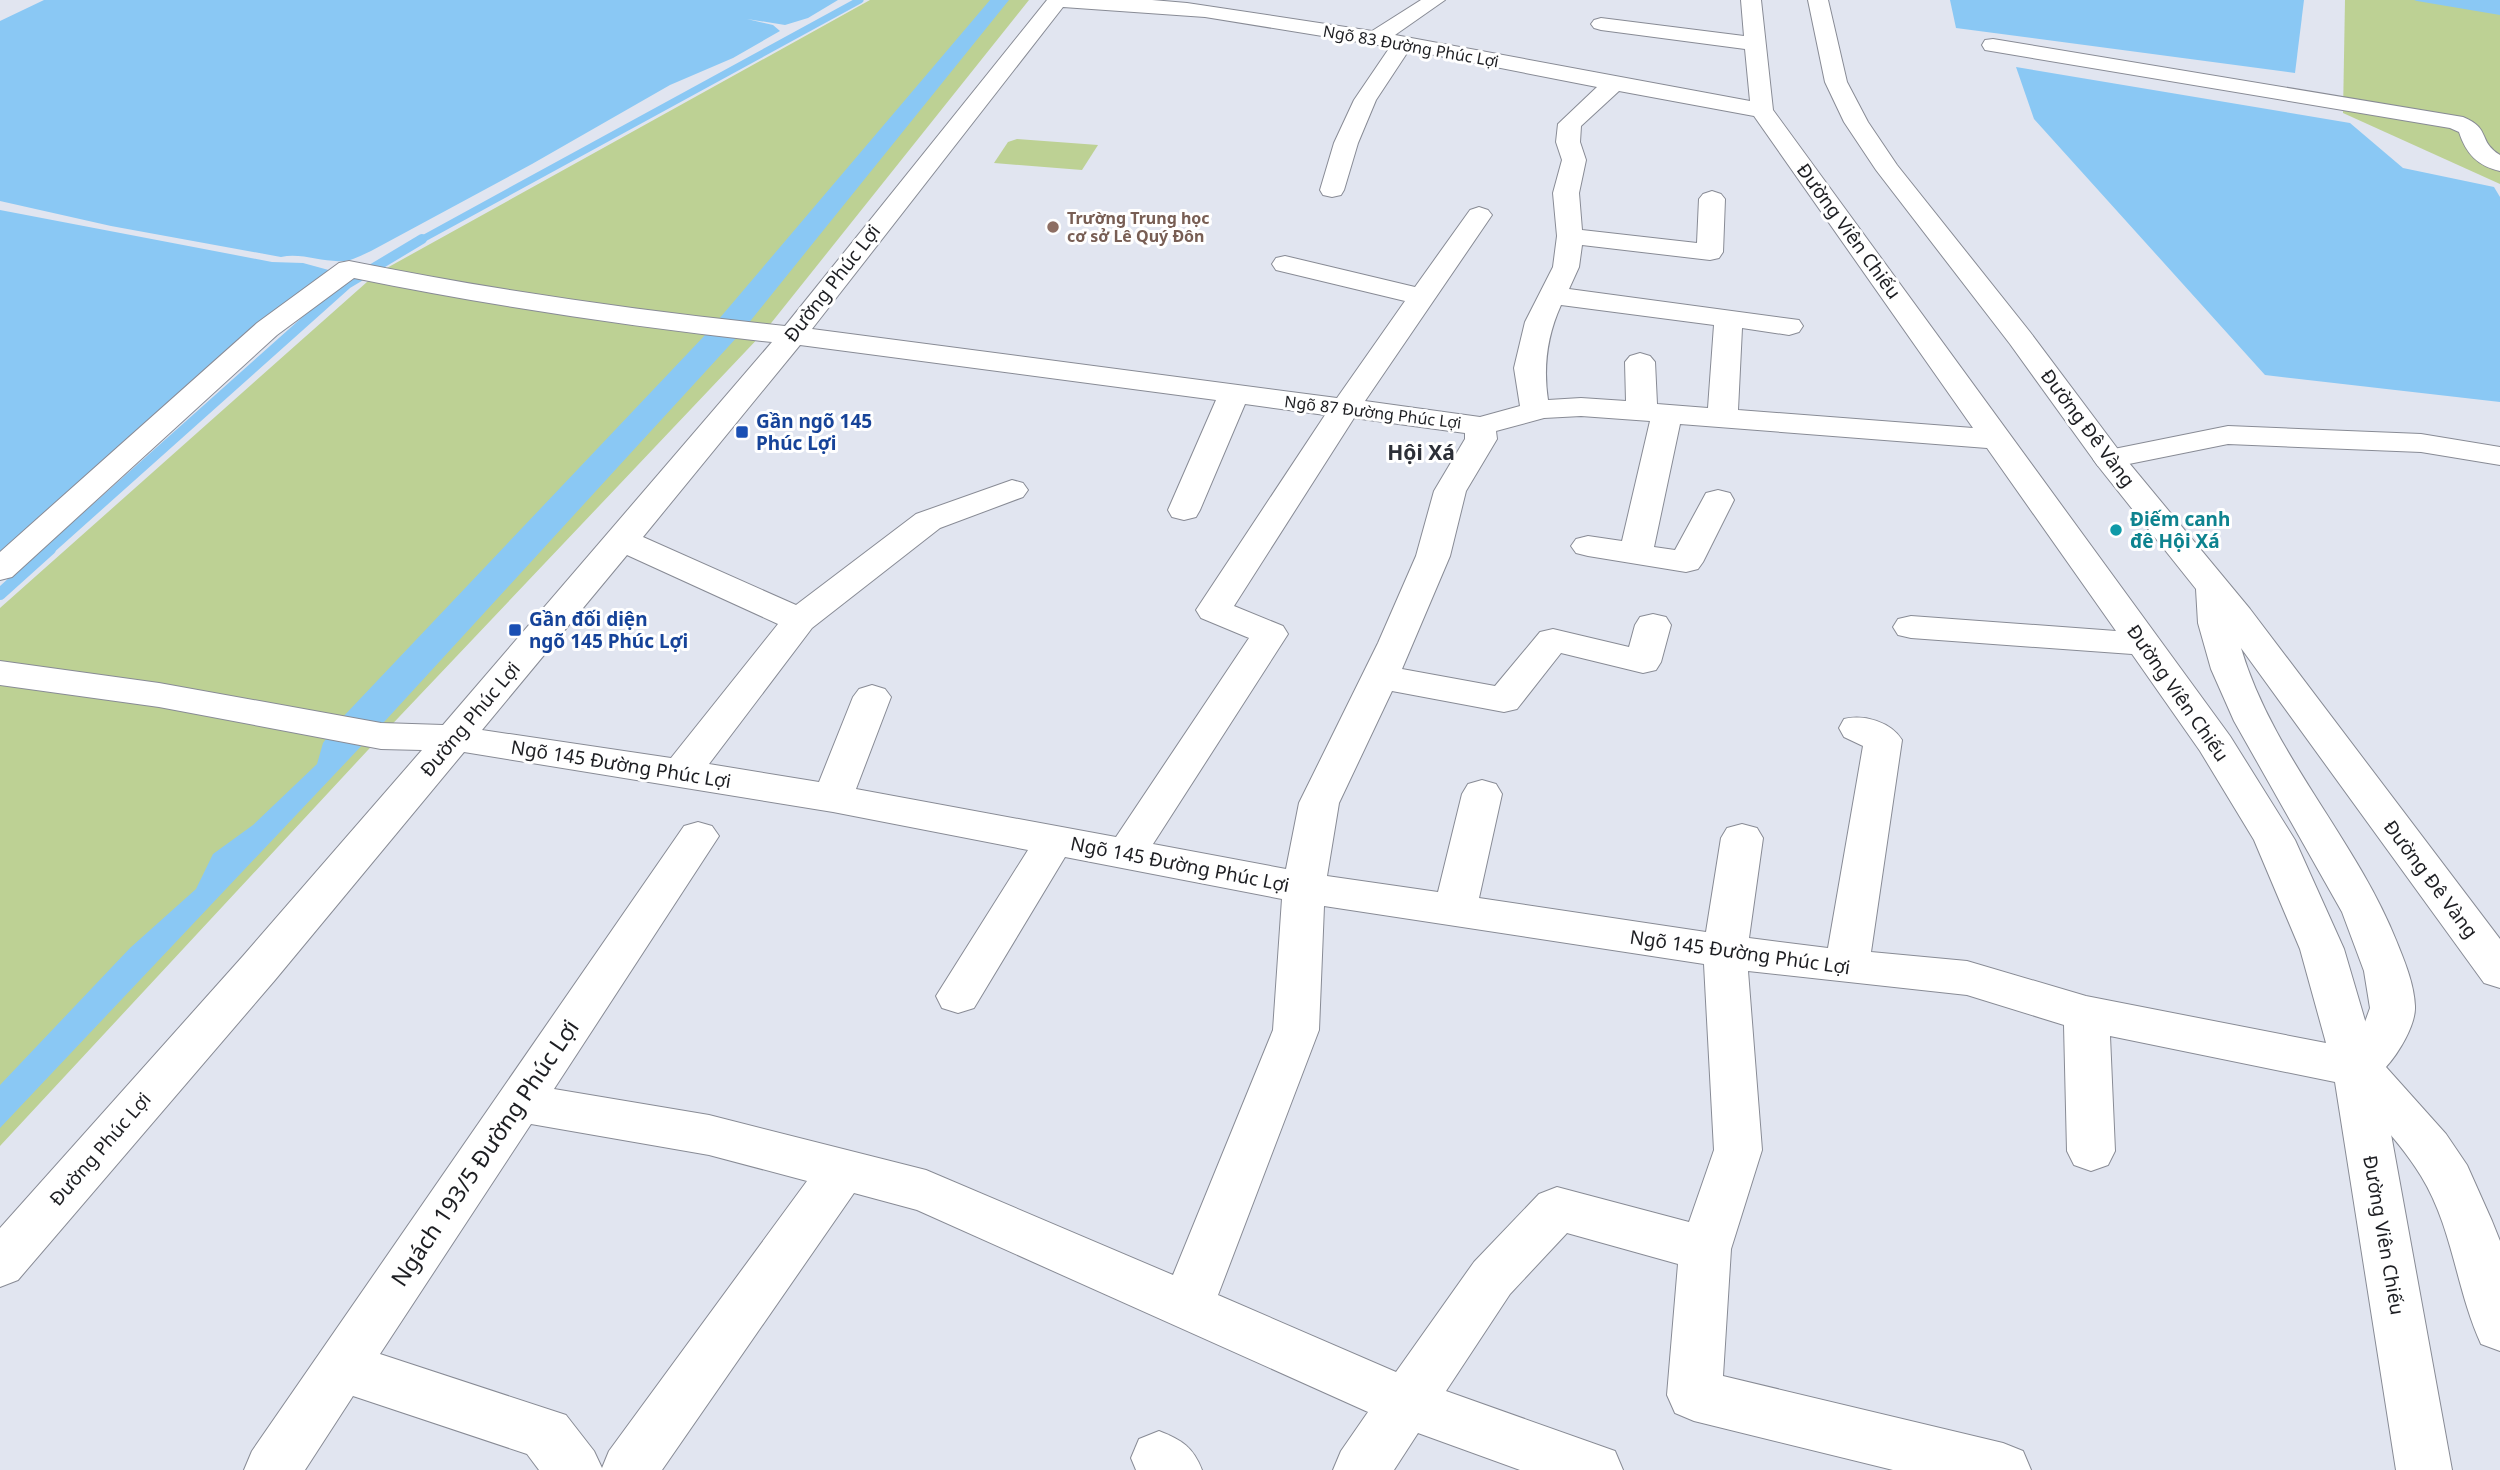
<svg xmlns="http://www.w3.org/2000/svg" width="2500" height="1470" font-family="'Noto Sans',sans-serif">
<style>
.green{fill:#bdd194}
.water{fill:#8ac8f4}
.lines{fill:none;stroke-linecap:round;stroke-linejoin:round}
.stream-far2{stroke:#8ac8f4;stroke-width:7}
.stream-far1{stroke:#8ac8f4;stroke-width:10}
.stream{stroke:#8ac8f4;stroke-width:12}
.minor-casing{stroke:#888b95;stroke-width:2}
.major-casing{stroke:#888b95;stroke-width:2}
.minor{fill:#fff;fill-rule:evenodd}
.major{fill:#fff;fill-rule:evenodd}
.education-dot{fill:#8d6e63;stroke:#fff;stroke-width:2.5}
.transit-dot{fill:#1a4fb4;stroke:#fff;stroke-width:2.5}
.culture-dot{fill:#0f9aa8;stroke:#fff;stroke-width:2.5}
.labels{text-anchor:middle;stroke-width:6;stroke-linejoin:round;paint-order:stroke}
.far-street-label{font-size:16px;fill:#1d1e22;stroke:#fff}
.far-education-label{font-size:16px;font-weight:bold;fill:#785e54;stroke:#fff;text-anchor:start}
.street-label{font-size:19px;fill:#1d1e22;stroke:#fff}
.transit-label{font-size:19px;font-weight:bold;fill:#164399;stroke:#fff;text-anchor:start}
.culture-label{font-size:19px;font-weight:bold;fill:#0d838f;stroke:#fff;text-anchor:start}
.neighbourhood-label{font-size:21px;font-weight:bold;fill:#2c2f37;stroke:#fff}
.near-street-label{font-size:23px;fill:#1d1e22;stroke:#fff}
</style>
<rect width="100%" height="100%" fill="#e1e5f0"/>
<!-- green -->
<g class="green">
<path d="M 870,0 L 1029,0 L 764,332 L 381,736 L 0,1146 L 0,608 L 376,274 Z"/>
<path d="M 2345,0 L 2500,0 L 2500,184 L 2343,113 Z"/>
<path d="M 1017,139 L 1098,145 L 1082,170 L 994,163 L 1008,142 Z"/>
</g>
<!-- water -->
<g class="water">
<path d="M 44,0 L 838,0 L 808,18 L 785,25 L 747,19 L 773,25 L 780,31 L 733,58 L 670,85 L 532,164 L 371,251 C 364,254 357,258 350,260 C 327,265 304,252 281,257 L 111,226 L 0,201 L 0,21 Z"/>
<path d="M 990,0 L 1009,0 L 739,335 L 385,721 L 0,1128 L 0,1085 L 130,948 L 196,889 L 213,854 L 253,825 L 317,764 L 323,743 L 340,720 L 707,333 Z"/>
<path d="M 1950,0 L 2304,0 L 2295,73 L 1956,28 Z"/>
<path d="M 2414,0 L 2500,0 L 2500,15 L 2417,1 Z"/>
<path d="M 2016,67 L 2350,123 L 2403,168 L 2494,187 L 2500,197 L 2500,402 L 2265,375 L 2034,119 Z"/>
<path d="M 0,210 L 272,262 L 303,263 L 336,272 L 0,562 Z"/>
</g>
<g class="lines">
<!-- stream-far2 -->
<path class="stream-far2" d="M 419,241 L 860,0"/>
<!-- stream-far1 -->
<path class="stream-far1" d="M 48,551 L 347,284 L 422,239"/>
<!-- stream -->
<path class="stream" d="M 0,594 L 50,549"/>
<!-- minor casing -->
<g class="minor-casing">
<g id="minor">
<path d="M 1047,0 L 1152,0 L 1187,3 L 1372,31 L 1421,0 L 1445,0 L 1395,35 L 1750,101 L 1745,49 L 1601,30 L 1594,28 L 1591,24 L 1594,20 L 1601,18 L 1744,36 L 1741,0 L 1761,0 L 1773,110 L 2230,736 L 2295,840 L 2344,949 L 2379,1068 L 2452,1470 L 2396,1470 L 2335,1082 L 2110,1036 L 2115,1151 L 2108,1165 L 2091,1171 L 2074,1165 L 2067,1151 L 2064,1025 L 1967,995 L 1748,971 L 1762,1150 L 1731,1249 L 1723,1376 L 2003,1443 L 2023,1451 L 2031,1470 L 1893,1470 L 1694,1421 L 1675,1413 L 1667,1395 L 1678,1264 L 1567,1233 L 1510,1294 L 1446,1391 L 1615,1451 L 1623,1470 L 1520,1470 L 1418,1433 L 1394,1470 L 1333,1470 L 1341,1451 L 1368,1412 L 917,1210 L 854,1193 L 662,1470 L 539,1470 L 527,1454 L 353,1396 L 305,1470 L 244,1470 L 252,1451 L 684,826 L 698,822 L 712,826 L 719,836 L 554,1089 L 709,1115 L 926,1170 L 1173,1275 L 1273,1030 L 1282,899 L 1065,857 L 974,1008 L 958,1013 L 942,1008 L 936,996 L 1028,850 L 833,812 L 464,752 L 275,980 L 18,1280 L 0,1287 L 0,1228 L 243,956 L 422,750 L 381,749 L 159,707 L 0,685 L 0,661 L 159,683 L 381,723 L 443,725 L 772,342 C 632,327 492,306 354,278 L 277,335 L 12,577 L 0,580 L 0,552 L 257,323 L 339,263 L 349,261 C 493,290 639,311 785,326 ZM 1063,7 L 1205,17 L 1390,47 L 1354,100 L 1334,143 L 1320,190 L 1323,195 L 1332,197 L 1341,195 L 1344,190 L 1358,143 L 1376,100 L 1409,50 L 1597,87 L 1558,124 L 1556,142 L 1562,160 L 1553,193 L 1557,236 L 1553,267 L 1525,322 L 1514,368 L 1520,406 L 1480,417 L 1365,401 L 1492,215 L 1488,210 L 1479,207 L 1470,210 L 1415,287 L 1285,256 L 1276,258 L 1272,264 L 1276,270 L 1405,301 L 1337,398 L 812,329 ZM 1619,91 L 1754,116 L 1973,428 L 1738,410 L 1742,328 L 1789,335 L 1799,332 L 1803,326 L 1799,320 L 1569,289 L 1579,267 L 1582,245 L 1710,260 L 1719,258 L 1723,252 L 1725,199 L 1721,194 L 1712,191 L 1703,194 L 1699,199 L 1697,243 L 1582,230 L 1579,193 L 1586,160 L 1580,142 L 1581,126 ZM 1561,305 L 1714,325 L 1708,408 L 1657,404 L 1655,362 L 1650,356 L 1640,353 L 1630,356 L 1625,362 L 1626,401 L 1581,398 L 1548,400 C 1543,366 1547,336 1561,305 ZM 800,345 L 1216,400 L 1168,510 L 1172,517 L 1184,520 L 1196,517 L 1200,510 L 1245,404 L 1325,415 L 1196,610 L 1201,618 L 1249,638 L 1116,837 L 856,789 L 891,697 L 885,689 L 872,685 L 859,689 L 853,697 L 819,782 L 709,764 L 812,628 L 940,528 L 1023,497 L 1028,490 L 1023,483 L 1012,480 L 916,514 L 796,605 L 643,537 ZM 1581,416 L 1650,421 L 1622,541 L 1588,536 L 1576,539 L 1571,546 L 1576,553 L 1588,556 L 1686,572 L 1698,569 L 1703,562 L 1734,500 L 1730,493 L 1718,490 L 1706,493 L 1675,550 L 1654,547 L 1680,424 L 1987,448 L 2116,631 L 1911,616 L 1898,619 L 1893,627 L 1898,635 L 1911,638 L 2132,654 L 2200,751 L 2254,840 L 2300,949 L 2326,1043 L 2086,996 L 1967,961 L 1871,952 L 1902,740 C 1891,722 1864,714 1844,719 L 1839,728 L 1844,737 L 1863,746 L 1828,948 L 1749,938 L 1763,838 L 1757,828 L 1742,824 L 1727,828 L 1721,838 L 1706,932 L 1479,898 L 1502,794 L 1496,784 L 1482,780 L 1468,784 L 1462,794 L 1438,892 L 1327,876 L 1339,803 L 1392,691 L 1504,712 L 1517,709 L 1561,653 L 1643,673 L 1656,670 L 1661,662 L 1671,625 L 1666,617 L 1653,614 L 1640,617 L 1635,625 L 1629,647 L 1553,629 L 1540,632 L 1495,686 L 1402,669 L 1450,556 L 1466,491 L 1497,439 L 1496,431 L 1544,418 ZM 1354,418 L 1465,433 L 1465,439 L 1434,491 L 1416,556 L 1378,643 L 1299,803 L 1286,869 L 1153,844 L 1288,634 L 1283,626 L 1234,606 ZM 627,555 L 778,624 L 671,758 L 482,730 ZM 1324,906 L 1704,964 L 1714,1150 L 1689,1222 L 1557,1187 L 1539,1194 L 1474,1262 L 1396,1372 L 1218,1295 L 1319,1030 ZM 531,1124 L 709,1155 L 807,1181 L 609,1451 L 602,1468 L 594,1451 L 566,1415 L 380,1354 Z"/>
<path d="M 1993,39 L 2463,117 C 2492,129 2477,141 2500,155 L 2500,171 C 2478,166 2466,154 2459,132 L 2450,128 L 1985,50 L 1982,45 L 1985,40 Z"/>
<path d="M 2228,426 L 2421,434 L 2500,447 L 2500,465 L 2421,452 L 2228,444 L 2109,468 L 2098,466 L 2093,459 L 2098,452 L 2109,450 Z"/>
<path d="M 1159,1431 C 1182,1440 1193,1447 1202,1470 L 1136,1470 L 1131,1458 L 1139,1439 Z"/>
</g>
</g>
<!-- major casing -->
<g class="major-casing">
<path id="major" d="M 1808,0 L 1828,0 L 1847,82 L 1868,122 L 1897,165 L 2030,332 L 2120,452 L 2250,609 L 2500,939 L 2500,988 L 2484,983 L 2241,648 C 2272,754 2355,838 2396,940 C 2404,960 2414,983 2415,1006 C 2416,1025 2398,1054 2386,1067 L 2446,1134 L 2467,1165 L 2492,1221 L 2500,1241 L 2500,1351 L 2481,1344 C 2456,1290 2453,1228 2421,1176 C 2407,1153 2389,1132 2371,1113 C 2357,1098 2342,1086 2333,1068 L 2339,1055 L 2361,1033 L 2370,1008 L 2364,971 L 2342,912 L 2234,721 L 2211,669 L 2198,623 L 2196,589 L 2098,466 L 2010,344 L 1876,170 L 1844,122 L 1825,82 Z"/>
</g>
<!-- minor -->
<use href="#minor" class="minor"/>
<!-- major -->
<use href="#major" class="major"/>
</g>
<!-- markers -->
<circle class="education-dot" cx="1053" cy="227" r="7"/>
<g class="transit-dot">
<rect x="735" y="425" width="14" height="14" rx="3.5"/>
<rect x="508" y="623" width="14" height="14" rx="3.5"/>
</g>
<circle class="culture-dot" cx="2116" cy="530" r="7"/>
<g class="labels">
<!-- far-street labels -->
<g class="far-street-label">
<text transform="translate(1411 46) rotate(10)" y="6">Ngõ 83 Đường Phúc Lợi</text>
<text transform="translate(1373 412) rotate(7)" y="6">Ngõ 87 Đường Phúc Lợi</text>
</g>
<!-- far-education labels -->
<g class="far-education-label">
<text x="1067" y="224">Trường Trung học<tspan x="1067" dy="18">cơ sở Lê Quý Đôn</tspan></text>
</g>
<!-- street labels -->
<g class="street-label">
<text transform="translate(1849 231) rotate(54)" y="7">Đường Viên Chiếu</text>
<text transform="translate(832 283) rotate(-52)" y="7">Đường Phúc Lợi</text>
<text transform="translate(2088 428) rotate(53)" y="7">Đường Đê Vàng</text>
<text transform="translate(2178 693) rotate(55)" y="7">Đường Viên Chiếu</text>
<text transform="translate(470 719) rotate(-50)" y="7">Đường Phúc Lợi</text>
<text transform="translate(621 764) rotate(9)" y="7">Ngõ 145 Đường Phúc Lợi</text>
<text transform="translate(1180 864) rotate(11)" y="7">Ngõ 145 Đường Phúc Lợi</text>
<text transform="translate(2431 879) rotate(53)" y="7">Đường Đê Vàng</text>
<text transform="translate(1740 952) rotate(8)" y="7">Ngõ 145 Đường Phúc Lợi</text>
<text transform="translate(100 1149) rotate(-49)" y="7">Đường Phúc Lợi</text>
<text transform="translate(2384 1235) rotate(80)" y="7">Đường Viên Chiếu</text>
</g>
<!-- transit labels -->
<g class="transit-label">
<text x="756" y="428">Gần ngõ 145<tspan x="756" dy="22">Phúc Lợi</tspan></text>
<text x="529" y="626">Gần đối diện<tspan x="529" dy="22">ngõ 145 Phúc Lợi</tspan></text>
</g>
<!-- culture labels -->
<g class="culture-label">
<text x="2130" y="526">Điếm canh<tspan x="2130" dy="22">đê Hội Xá</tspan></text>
</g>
<!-- neighbourhood labels -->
<g class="neighbourhood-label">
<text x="1421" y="460">Hội Xá</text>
</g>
<!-- near-street labels -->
<g class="near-street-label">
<text transform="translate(485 1153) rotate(-56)" y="8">Ngách 193/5 Đường Phúc Lợi</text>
</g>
</g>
</svg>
